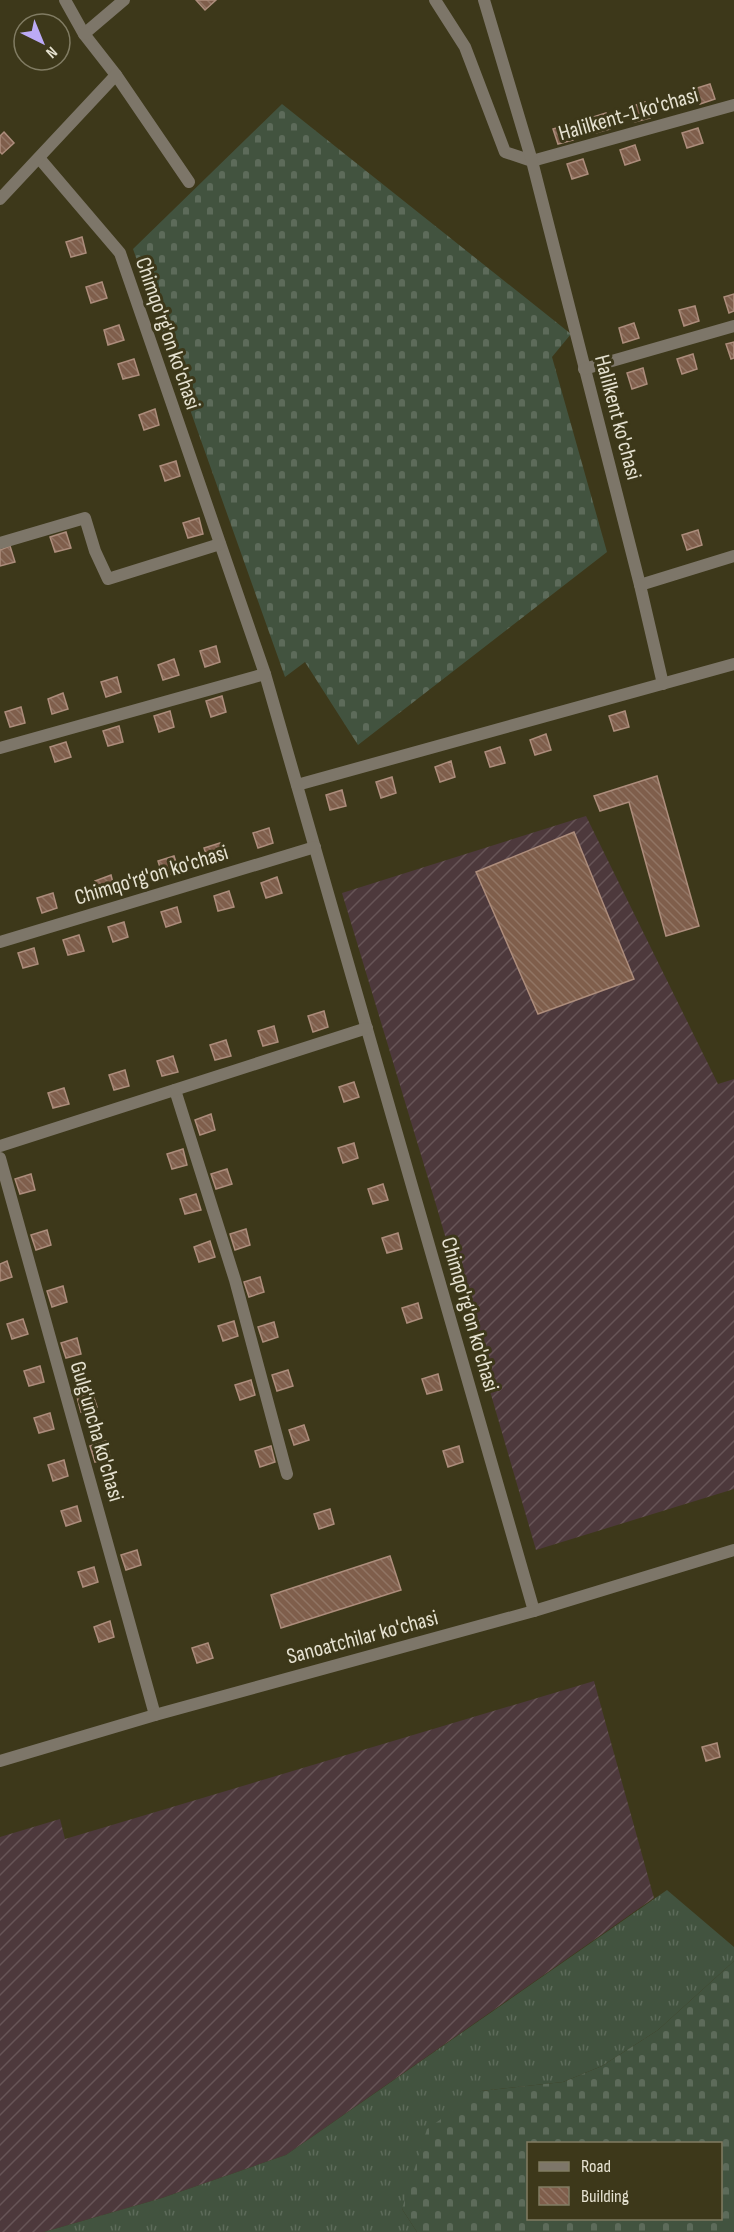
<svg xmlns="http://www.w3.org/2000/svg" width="734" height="2232" font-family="'Sofia Sans Condensed',sans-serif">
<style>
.industrial{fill:url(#industrial-furrows)}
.grass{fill:url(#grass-tufts)}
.cemetery{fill:url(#cemetery-stones);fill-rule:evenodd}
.building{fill:url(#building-back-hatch);stroke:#ad8d7c;stroke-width:1.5}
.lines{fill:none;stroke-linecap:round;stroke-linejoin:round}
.minor{stroke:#7d7669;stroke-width:12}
.labels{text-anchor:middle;stroke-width:6;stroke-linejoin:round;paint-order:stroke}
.street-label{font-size:22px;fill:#e6e2d1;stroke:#3d381a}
</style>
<defs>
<pattern id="industrial-furrows" width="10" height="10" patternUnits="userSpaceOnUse" patternTransform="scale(1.5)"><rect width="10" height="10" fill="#4d393c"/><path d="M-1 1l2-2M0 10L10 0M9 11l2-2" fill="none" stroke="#675557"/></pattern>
<pattern id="grass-tufts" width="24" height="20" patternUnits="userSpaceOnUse" patternTransform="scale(1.5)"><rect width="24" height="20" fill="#42533f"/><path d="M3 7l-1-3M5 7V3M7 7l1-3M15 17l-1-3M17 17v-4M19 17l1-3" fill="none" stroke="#5d6b5a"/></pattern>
<pattern id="cemetery-stones" width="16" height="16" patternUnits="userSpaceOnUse" patternTransform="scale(1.5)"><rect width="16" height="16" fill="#42533f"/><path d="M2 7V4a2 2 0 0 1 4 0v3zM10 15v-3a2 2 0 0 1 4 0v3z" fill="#5d6b5a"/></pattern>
<pattern id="building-back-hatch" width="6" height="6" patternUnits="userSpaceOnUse" patternTransform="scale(1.5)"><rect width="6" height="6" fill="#7f5e4b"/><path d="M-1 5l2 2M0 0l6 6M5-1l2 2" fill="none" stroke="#917564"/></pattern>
</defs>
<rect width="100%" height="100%" fill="#3d381a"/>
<!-- industrial -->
<g class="industrial">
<path d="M 586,816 L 718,1084 L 734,1079 L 734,1489 L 536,1550 L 437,1208 L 342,893 Z"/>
<path d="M 594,1681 L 654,1898 L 286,2155 L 162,2198 L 44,2232 L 0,2232 L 0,1837 L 60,1819 L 65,1839 Z"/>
</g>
<!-- grass -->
<path class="grass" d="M 667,1890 L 734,1947 L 734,1961 L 658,2030 L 602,2066 L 563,2082 L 481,2091 L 402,2209 L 417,2232 L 44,2232 L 162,2198 L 286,2155 Z"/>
<!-- cemetery -->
<g class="cemetery">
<path d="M 282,104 L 571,334 L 552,357 L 607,552 L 358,745 L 305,662 L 285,677 L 133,249 Z"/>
<path d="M 734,1961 L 734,2232 L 417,2232 L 402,2209 L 427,2129 L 481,2091 L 563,2082 L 602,2066 L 658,2030 ZM 528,2144 L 720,2144 L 720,2218 L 528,2218 Z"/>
</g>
<!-- building -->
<g class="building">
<path d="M 196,0 L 216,0 L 205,10 Z"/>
<path d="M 710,84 L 715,99 L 700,104 L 694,89 Z"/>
<path d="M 645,102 L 650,118 L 634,122 L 630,107 Z"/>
<path d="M 606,113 L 610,129 L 595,133 L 590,118 Z"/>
<path d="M 569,124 L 573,140 L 558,144 L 553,129 Z"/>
<path d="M 698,128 L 703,143 L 687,148 L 682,133 Z"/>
<path d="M 4,132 L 14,143 L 2,154 L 0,152 L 0,136 Z"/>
<path d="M 635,145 L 640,160 L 625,165 L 620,150 Z"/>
<path d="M 583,159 L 588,174 L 572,179 L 567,164 Z"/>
<path d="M 82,237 L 86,253 L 71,257 L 66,242 Z"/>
<path d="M 102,282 L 107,298 L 91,303 L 86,287 Z"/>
<path d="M 734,294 L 734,311 L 729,313 L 724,297 Z"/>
<path d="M 695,306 L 699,321 L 684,326 L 679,310 Z"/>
<path d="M 634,323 L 639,338 L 623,343 L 619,328 Z"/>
<path d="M 119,325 L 124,340 L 108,345 L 104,330 Z"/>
<path d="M 734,342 L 734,358 L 731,359 L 726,344 Z"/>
<path d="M 693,354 L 697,369 L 682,374 L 677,359 Z"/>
<path d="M 134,359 L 139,375 L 123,379 L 118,364 Z"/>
<path d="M 643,368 L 647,384 L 632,389 L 627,373 Z"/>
<path d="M 155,409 L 159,425 L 144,430 L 139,415 Z"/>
<path d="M 176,461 L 180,476 L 165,481 L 160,466 Z"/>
<path d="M 199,518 L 203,534 L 188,538 L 183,523 Z"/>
<path d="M 698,530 L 702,545 L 687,550 L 682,535 Z"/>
<path d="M 66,532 L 71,548 L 55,552 L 50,537 Z"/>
<path d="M 10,546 L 15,562 L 0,566 L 0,550 Z"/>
<path d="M 216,646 L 220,662 L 205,667 L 200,651 Z"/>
<path d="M 174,659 L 179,675 L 163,680 L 158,665 Z"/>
<path d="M 117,677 L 121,692 L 106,697 L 101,682 Z"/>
<path d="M 63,693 L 68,709 L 52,714 L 48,699 Z"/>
<path d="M 222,696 L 226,712 L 211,717 L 206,701 Z"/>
<path d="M 21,707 L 25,723 L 10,727 L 5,712 Z"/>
<path d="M 170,711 L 174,727 L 159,732 L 154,716 Z"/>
<path d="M 625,711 L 629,727 L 614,731 L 609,716 Z"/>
<path d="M 119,726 L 123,742 L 108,746 L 103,731 Z"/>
<path d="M 546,734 L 551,750 L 535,755 L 530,740 Z"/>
<path d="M 66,742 L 71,757 L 55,762 L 50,747 Z"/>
<path d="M 500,747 L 505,763 L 490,767 L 485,752 Z"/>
<path d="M 451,761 L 455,777 L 440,782 L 435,767 Z"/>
<path d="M 657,776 L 699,926 L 666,936 L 629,802 L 600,811 L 594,796 Z"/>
<path d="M 392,777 L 396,793 L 381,798 L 376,782 Z"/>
<path d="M 342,790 L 346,806 L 330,810 L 326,795 Z"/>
<path d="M 269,828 L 273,843 L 258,848 L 253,833 Z"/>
<path d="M 574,832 L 634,979 L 538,1014 L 476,872 Z"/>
<path d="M 220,843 L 225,858 L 209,863 L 204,848 Z"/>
<path d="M 174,856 L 179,872 L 163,877 L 158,861 Z"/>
<path d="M 111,875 L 115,891 L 100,896 L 95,881 Z"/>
<path d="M 277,877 L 282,893 L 266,898 L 261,883 Z"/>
<path d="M 229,891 L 234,907 L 218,911 L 214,896 Z"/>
<path d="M 53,893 L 57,908 L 42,913 L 37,898 Z"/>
<path d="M 177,907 L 181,922 L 166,927 L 161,912 Z"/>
<path d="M 124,922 L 128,937 L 113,942 L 108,927 Z"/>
<path d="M 79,935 L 84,951 L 68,955 L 63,940 Z"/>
<path d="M 34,948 L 38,964 L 23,968 L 18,953 Z"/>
<path d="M 324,1011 L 328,1027 L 313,1032 L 308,1016 Z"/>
<path d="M 274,1026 L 278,1042 L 263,1046 L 258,1031 Z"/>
<path d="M 226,1040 L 231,1056 L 215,1060 L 210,1045 Z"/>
<path d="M 173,1056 L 178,1072 L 162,1076 L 157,1061 Z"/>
<path d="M 125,1070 L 129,1086 L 114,1090 L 109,1075 Z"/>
<path d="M 354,1082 L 359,1097 L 344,1102 L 339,1087 Z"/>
<path d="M 64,1088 L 69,1104 L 53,1108 L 48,1093 Z"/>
<path d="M 211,1114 L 215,1130 L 200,1135 L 195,1120 Z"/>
<path d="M 354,1143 L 358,1158 L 343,1163 L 338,1148 Z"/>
<path d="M 183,1149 L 187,1165 L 172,1169 L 167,1154 Z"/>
<path d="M 227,1169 L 232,1184 L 216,1189 L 211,1174 Z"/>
<path d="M 31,1174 L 35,1190 L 20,1194 L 15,1179 Z"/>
<path d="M 383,1184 L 388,1200 L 373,1204 L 368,1189 Z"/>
<path d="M 196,1194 L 201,1210 L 185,1214 L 180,1199 Z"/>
<path d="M 246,1229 L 250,1245 L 235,1250 L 230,1234 Z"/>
<path d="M 47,1230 L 51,1245 L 36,1250 L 31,1235 Z"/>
<path d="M 398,1233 L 402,1249 L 387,1253 L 382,1238 Z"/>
<path d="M 210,1241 L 215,1257 L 199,1262 L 194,1247 Z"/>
<path d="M 7,1261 L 12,1277 L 0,1281 L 0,1264 Z"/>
<path d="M 260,1277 L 264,1292 L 249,1297 L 244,1282 Z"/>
<path d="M 63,1286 L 67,1302 L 52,1307 L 47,1291 Z"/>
<path d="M 418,1303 L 422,1318 L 407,1323 L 402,1308 Z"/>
<path d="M 23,1319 L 28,1334 L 12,1339 L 7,1324 Z"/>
<path d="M 234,1321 L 238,1336 L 223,1341 L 218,1326 Z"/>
<path d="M 274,1322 L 278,1337 L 263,1342 L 258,1327 Z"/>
<path d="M 77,1338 L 81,1354 L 66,1358 L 61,1343 Z"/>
<path d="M 40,1366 L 44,1382 L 29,1386 L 24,1371 Z"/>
<path d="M 288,1370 L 293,1386 L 277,1391 L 272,1375 Z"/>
<path d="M 438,1374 L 442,1390 L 427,1394 L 422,1379 Z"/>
<path d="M 251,1380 L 255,1395 L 240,1400 L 235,1385 Z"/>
<path d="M 92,1392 L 97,1407 L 81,1412 L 77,1397 Z"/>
<path d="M 50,1413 L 54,1429 L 39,1433 L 34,1418 Z"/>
<path d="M 304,1425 L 309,1440 L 294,1445 L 289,1430 Z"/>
<path d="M 106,1441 L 110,1457 L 95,1462 L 90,1446 Z"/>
<path d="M 271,1446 L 275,1462 L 260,1467 L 255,1451 Z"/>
<path d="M 459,1446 L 463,1462 L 448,1467 L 443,1451 Z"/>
<path d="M 64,1460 L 68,1476 L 53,1481 L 48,1465 Z"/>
<path d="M 77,1506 L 81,1521 L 66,1526 L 61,1511 Z"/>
<path d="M 330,1509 L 334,1524 L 319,1529 L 314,1514 Z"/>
<path d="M 137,1550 L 141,1565 L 126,1570 L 121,1555 Z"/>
<path d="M 390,1556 L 401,1590 L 281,1628 L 271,1595 Z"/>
<path d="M 94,1567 L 98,1582 L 83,1587 L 78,1572 Z"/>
<path d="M 110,1621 L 114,1637 L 99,1642 L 94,1627 Z"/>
<path d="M 208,1643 L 213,1658 L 197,1663 L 192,1648 Z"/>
<path d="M 717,1743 L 720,1757 L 706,1761 L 702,1747 Z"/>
</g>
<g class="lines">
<!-- minor -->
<g class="minor">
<path d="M 65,0 L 84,34 L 116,75 L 189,182"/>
<path d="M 435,0 L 465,47 L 505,152 L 532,161 L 734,105"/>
<path d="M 484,0 L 532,161 L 640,585 L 663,684"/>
<path d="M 84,34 L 124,0"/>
<path d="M 39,158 L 120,253 L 265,674 L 534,1611"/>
<path d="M 0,199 L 116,75"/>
<path d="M 584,369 L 734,326"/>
<path d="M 0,543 L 85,518 L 95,551 L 108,579 L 220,544"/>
<path d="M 640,585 L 734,556"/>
<path d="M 0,748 L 265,674"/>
<path d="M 297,785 L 734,664"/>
<path d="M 0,942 L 315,847"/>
<path d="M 175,1090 L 235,1280 L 287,1474"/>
<path d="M 0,1146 L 367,1028"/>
<path d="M 0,1158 L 155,1715"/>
<path d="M 0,1761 L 155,1715 L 534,1611 L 734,1550"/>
</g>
</g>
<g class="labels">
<!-- street labels -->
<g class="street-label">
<text transform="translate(628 113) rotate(-16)" y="8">Halilkent-1 ko'chasi</text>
<text transform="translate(169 333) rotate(71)" y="8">Chimqo'rg'on ko'chasi</text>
<text transform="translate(619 417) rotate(75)" y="8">Halilkent ko'chasi</text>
<text transform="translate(151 874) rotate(-17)" y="8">Chimqo'rg'on ko'chasi</text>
<text transform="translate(471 1314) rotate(74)" y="8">Chimqo'rg'on ko'chasi</text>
<text transform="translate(98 1431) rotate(74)" y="8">Gulg'uncha ko'chasi</text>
<text transform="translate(362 1636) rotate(-15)" y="8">Sanoatchilar ko'chasi</text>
</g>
</g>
<!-- legend -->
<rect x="527" y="2142" width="195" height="78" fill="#3d381a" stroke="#817c63" stroke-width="1.5"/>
<rect x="539" y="2162" width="30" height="9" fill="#7d7669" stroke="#817c63" stroke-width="1.5"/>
<text x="581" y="2172" font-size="18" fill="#e6e2d1">Road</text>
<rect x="539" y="2187" width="30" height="18" fill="url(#building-back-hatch)" stroke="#817c63" stroke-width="1.5"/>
<text x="581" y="2202" font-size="18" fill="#e6e2d1">Building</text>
<!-- north arrow -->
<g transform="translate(42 42) rotate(137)"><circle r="28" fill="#3d381a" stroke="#817c63" stroke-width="1.5"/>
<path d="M0-4.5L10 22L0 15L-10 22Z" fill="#bcaaf6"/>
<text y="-9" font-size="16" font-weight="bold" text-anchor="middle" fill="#e6e2d1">N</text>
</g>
</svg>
